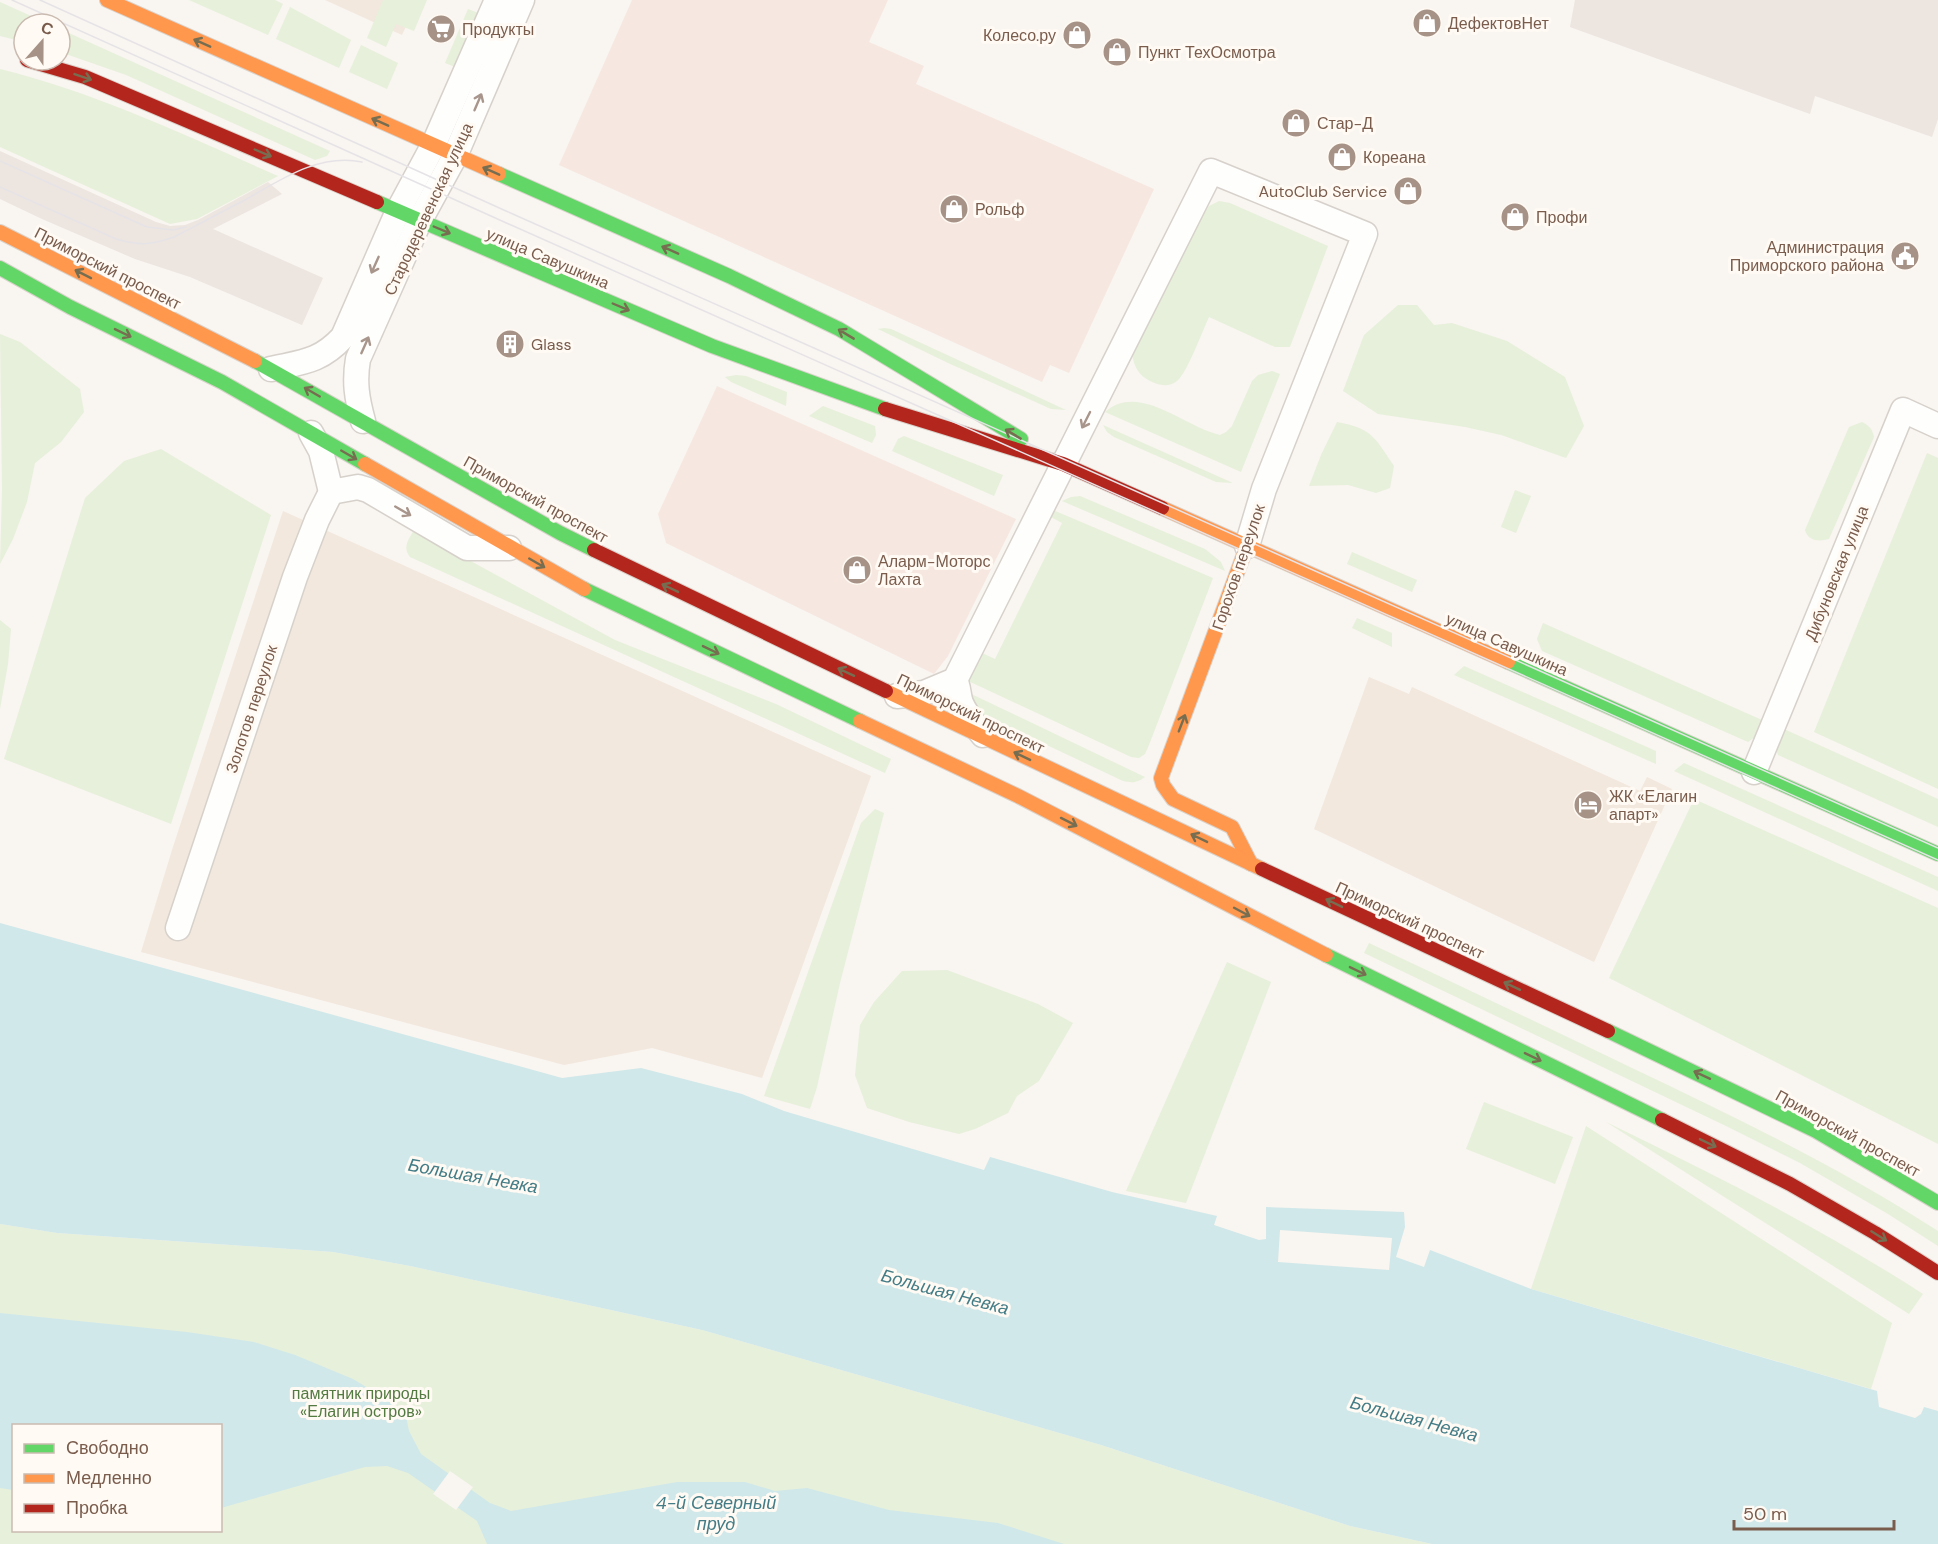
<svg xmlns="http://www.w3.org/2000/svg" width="1938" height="1544" font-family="'DM Sans',sans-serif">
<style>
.residential{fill:#f2e8de}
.commercial{fill:#f6e8e1}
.industrial{fill:#ede5e0}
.green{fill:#e7f0db;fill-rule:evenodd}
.water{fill:#d0e8ea}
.pier{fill:#f9f5f0}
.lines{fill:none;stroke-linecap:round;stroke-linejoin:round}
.street-casing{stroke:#d7d1cb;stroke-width:27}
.fast-casing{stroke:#d9d2cb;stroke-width:16}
.slow-casing{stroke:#d9d2cb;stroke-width:16}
.jam-casing{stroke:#d9d2cb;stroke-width:16}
.street{stroke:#fefefd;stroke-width:24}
.fast{stroke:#63d668;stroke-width:14}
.slow{stroke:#ff974d;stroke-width:14}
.jam{stroke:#b3261e;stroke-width:14}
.tram{stroke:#e6e3e7;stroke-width:1.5}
.oneway{stroke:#776e51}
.oneway2{stroke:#a8958b}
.labels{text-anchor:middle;stroke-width:6;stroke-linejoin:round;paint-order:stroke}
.poi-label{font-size:16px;fill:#7a5c4d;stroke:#fffaf3;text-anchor:start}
.street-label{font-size:16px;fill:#7a5c4d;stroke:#fffaf3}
.park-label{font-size:16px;fill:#537a41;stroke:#fffaf3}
.water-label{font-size:18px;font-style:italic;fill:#437c86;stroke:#fffaf3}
</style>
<rect width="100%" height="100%" fill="#f9f5f0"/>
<!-- residential -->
<g class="residential">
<path d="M 325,0 L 418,0 L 402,35 Z"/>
<path d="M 283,511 L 871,776 L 762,1078 L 652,1048 L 564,1065 L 141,952 L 172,850 Z"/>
<path d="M 1369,677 L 1409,694 L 1412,687 L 1640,791 L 1647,777 L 1672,789 L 1594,962 L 1314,829 Z"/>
</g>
<!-- commercial -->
<g class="commercial">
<path d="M 632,0 L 888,0 L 869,42 L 924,66 L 916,84 L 1154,189 L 1069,373 L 1050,365 L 1042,382 L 559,165 Z"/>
<path d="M 717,386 L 1016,519 L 948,656 L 934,674 L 666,543 L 658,514 Z"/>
</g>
<!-- industrial -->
<g class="industrial">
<path d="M 1575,0 L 1938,0 L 1938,119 L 1932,137 L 1815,96 L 1810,114 L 1570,27 Z"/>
<path d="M 0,151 L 156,222 L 170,226 L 185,225 L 198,220 L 268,182 L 282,194 L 213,229 L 323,278 L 302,325 L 190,277 L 135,259 L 42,219 L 0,199 Z"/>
</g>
<!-- green -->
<g class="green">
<path d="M 189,0 L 275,0 L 283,4 L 268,35 Z"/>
<path d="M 383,0 L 427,0 L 414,31 L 396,24 L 386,47 L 367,38 Z"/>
<path d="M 0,2 L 49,24 L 24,24 L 24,42 L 0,36 Z"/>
<path d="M 290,7 L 351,40 L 339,68 L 276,39 Z"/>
<path d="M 468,9 L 478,13 L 455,67 L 445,63 Z"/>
<path d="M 60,29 L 330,151 L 327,156 L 315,160 L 126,75 L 60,52 Z"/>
<path d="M 361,45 L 398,63 L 387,89 L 349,72 Z"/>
<path d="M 0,69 C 97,93 187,136 278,176 L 197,219 L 170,224 L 0,147 Z"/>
<path d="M 1219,201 L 1230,203 L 1328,246 L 1290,347 L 1275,347 L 1209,317 C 1202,332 1187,373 1177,381 C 1168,388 1158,385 1150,381 C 1138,375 1134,366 1132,354 L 1203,215 L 1209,206 Z"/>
<path d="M 1398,305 L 1417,305 L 1434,325 L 1452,323 L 1507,341 L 1565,377 L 1584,426 L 1566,458 L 1501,435 L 1465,427 L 1378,414 L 1343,391 L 1364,335 Z"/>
<path d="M 884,328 L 891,329 L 1066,410 L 1051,409 L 948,363 L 878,329 Z"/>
<path d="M 0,334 L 20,342 L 80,389 L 84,412 L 61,442 L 35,463 L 27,502 L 13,539 L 0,564 L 2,490 Z"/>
<path d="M 1272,371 L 1280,374 L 1241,472 L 1105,412 C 1139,382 1184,427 1220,435 L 1226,432 L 1232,426 L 1252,381 L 1258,375 Z"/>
<path d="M 736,375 L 746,376 L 787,392 L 786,406 L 731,382 L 725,377 Z"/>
<path d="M 823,406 L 875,426 L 876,435 L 872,443 L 809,416 Z"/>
<path d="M 1337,422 C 1372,428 1375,438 1394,466 L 1390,488 L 1376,493 L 1348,485 L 1309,486 L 1321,455 Z"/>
<path d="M 1862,422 C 1870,426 1872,429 1874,437 L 1829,539 C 1819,542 1808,541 1805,530 L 1849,427 Z"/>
<path d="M 1103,425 L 1233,483 L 1216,482 L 1114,437 L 1107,432 Z"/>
<path d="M 904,436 L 1003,475 L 994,496 L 892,451 L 898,439 Z"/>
<path d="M 161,449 L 271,515 L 171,824 L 4,759 L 85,498 L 124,461 Z"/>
<path d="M 1927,453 L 1938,458 L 1938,789 L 1814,732 Z"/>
<path d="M 1515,490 L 1531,496 L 1516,533 L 1501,527 Z"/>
<path d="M 1080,496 L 1205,549 L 1221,562 L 1225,571 L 1062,501 L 1071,497 Z"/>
<path d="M 1053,510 L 1213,578 L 1149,745 L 1145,754 L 1139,758 L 1131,757 L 966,680 L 980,652 L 995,659 L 1062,523 L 1049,516 Z"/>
<path d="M 414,530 L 615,640 L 776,704 L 891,759 L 885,773 L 410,557 C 402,547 409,539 414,530 Z"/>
<path d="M 1352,552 L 1417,580 L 1412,592 L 1347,564 Z"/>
<path d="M 1357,618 L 1392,633 L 1392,647 L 1352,628 Z"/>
<path d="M 0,620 L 11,629 L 8,664 L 0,709 Z"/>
<path d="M 1543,623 L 1762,720 L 1755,737 L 1748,742 L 1542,651 L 1537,639 Z"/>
<path d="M 1464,666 L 1656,751 L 1656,764 L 1454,675 Z"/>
<path d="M 965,691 L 1145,777 C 1137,783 1132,783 1123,781 L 977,712 Z"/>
<path d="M 1784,729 L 1938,799 L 1938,827 L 1778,755 L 1776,750 Z"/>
<path d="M 1684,763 L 1938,877 L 1938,891 L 1674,771 Z"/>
<path d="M 1694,799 L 1938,908 L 1938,1144 L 1609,978 Z"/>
<path d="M 875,809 L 884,813 L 840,983 L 817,1087 L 810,1109 L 764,1096 L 861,823 Z"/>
<path d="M 1369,943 C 1457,984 1544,1026 1632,1068 C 1737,1118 1841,1168 1938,1231 L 1938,1246 L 1888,1214 L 1800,1163 L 1726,1126 L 1364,953 Z"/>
<path d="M 1227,962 L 1271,982 L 1186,1203 L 1126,1191 Z"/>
<path d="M 947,970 L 1038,1004 L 1073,1023 L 1039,1081 L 1017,1096 L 1008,1113 L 975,1129 L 959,1134 L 909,1122 L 867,1108 L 855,1075 L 860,1025 L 874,1002 L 902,971 Z"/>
<path d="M 1484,1102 L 1573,1137 L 1555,1184 L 1466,1149 Z"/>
<path d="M 1606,1122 C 1715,1175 1821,1228 1923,1294 L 1909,1314 Z"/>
<path d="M 1586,1126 L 1892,1323 L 1871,1389 L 1531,1289 Z"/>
<path d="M 0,1224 L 57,1233 L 333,1252 L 410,1266 L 702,1330 L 1101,1445 L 1350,1526 L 1432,1544 L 0,1544 ZM 14,1426 L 220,1426 L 220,1530 L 14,1530 Z"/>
</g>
<!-- water -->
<g class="water">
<path d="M 0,923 L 562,1078 L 641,1068 L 742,1094 L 784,1111 L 984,1170 L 990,1157 L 1112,1192 L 1217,1216 L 1214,1225 L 1259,1240 L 1266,1239 L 1266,1207 L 1404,1212 L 1405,1227 L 1396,1257 L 1424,1267 L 1430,1250 L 1531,1289 L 1877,1391 L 1879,1407 L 1915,1418 L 1921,1414 L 1924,1407 L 1938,1411 L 1938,1544 L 1432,1544 L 1350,1526 L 1101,1445 L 702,1330 L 410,1266 L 333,1252 L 57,1233 L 0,1224 Z"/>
<path d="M 0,1313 L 187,1332 L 254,1342 L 295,1355 L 353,1379 L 386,1399 L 406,1416 L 409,1431 L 421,1454 L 490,1503 L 511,1511 L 677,1482 L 745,1482 L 775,1491 L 807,1488 L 889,1510 L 998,1523 L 1064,1544 L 487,1544 L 477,1521 L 408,1473 L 387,1466 L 365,1467 L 221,1508 L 220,1426 L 14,1426 L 13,1490 L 0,1488 Z"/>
</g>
<!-- pier -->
<g class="pier">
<path d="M 1280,1230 L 1392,1238 L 1389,1270 L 1278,1262 Z"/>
<path d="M 450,1471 L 473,1487 L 456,1510 L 433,1494 Z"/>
</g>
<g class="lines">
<!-- street casing -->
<g class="street-casing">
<g id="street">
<path d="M 271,369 C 302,362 320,362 343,337 L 398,211 L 433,146 L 497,0"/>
<path d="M 363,421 C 357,399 354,382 358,359 L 420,220 L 455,156 L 522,0"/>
<path d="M 311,433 L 321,451 L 331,492 L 358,487 L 368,490 L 467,548 L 509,548"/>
<path d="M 955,680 C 959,687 958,695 961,703 C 966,715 975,725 983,735"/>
<path d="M 897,696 L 924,693 L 955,680 L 1211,171 L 1365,234 L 1264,489 L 1247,546"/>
<path d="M 1754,772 L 1903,410 L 1938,426"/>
<path d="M 178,928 L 295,577 L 317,520 L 331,492"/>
</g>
</g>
<!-- fast casing -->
<g class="fast-casing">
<g id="fast">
<path d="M 499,174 L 729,276 L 839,329 L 1021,439"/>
<path d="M 377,202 L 712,346 L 885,409"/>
<path d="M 0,268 L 70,307 L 222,382 L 365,464"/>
<path d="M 255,361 L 560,533 L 594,550"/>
<path d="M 584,589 L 860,721"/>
<path d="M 1508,662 L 1938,854"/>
<path d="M 1326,955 L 1662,1120"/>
<path d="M 1608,1031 L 1816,1131 L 1938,1203"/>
</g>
</g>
<!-- slow casing -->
<g class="slow-casing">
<g id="slow">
<path d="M 107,0 L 499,174"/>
<path d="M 0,232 L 255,361"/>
<path d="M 365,464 L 584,589"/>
<path d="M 1162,508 L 1508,662"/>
<path d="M 1247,546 L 1161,778 L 1163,785 L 1173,799 L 1232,827 L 1251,864"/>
<path d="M 886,691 L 1262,869"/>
<path d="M 860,721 L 1018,796 L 1326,955"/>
</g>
</g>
<!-- jam casing -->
<g class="jam-casing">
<g id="jam">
<path d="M 27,60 L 85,77 L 377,202"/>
<path d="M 885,409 L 1063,464 L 1162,508"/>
<path d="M 594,550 L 886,691"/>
<path d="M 1262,869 L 1608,1031"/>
<path d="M 1662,1120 L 1790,1184 L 1875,1233 L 1938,1273"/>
</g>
</g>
<!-- street -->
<use href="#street" class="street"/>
<!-- fast -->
<use href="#fast" class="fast"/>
<!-- slow -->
<use href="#slow" class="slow"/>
<!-- jam -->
<use href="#jam" class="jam"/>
<!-- tram -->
<g class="tram">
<path d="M 12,0 L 502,221 L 1938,860"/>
<path d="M 40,0 L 506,211 L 1938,848"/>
<path d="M 0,161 L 147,227 L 173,230 L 186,227"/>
<path d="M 0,187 L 116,239 C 140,246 151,245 174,237 C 198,225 221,212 245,200 C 280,180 319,153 362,162"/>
</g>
</g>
<!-- one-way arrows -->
<defs><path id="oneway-shaft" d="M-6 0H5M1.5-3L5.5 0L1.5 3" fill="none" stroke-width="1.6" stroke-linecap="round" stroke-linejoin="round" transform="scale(1.5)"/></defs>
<g class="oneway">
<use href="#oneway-shaft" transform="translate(202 43) rotate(-156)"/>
<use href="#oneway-shaft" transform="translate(83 77) rotate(19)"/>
<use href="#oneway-shaft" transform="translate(380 122) rotate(-156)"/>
<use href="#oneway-shaft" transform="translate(263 153) rotate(23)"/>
<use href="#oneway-shaft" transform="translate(491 171) rotate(-156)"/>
<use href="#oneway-shaft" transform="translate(442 230) rotate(23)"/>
<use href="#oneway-shaft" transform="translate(670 250) rotate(-156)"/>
<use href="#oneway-shaft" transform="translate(83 274) rotate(-153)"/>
<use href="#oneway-shaft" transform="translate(621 307) rotate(23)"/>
<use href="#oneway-shaft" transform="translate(123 333) rotate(26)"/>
<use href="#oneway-shaft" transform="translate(846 334) rotate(-149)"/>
<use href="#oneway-shaft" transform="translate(312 392) rotate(-150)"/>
<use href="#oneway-shaft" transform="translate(1013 434) rotate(-149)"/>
<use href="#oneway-shaft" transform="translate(349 455) rotate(30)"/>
<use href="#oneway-shaft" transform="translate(537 563) rotate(30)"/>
<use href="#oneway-shaft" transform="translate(670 588) rotate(-154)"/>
<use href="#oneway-shaft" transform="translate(711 650) rotate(26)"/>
<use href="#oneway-shaft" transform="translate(846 672) rotate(-155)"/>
<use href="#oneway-shaft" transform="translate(1182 723) rotate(-69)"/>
<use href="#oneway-shaft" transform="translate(1022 756) rotate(-154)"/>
<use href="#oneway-shaft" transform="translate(1069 822) rotate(27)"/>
<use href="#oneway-shaft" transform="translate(1199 838) rotate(-154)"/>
<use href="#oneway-shaft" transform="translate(1334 903) rotate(-154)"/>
<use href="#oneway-shaft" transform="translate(1242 912) rotate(28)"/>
<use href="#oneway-shaft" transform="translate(1358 971) rotate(26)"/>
<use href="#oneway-shaft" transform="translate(1512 986) rotate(-155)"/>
<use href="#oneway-shaft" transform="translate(1533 1057) rotate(26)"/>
<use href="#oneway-shaft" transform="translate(1702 1075) rotate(-155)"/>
<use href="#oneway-shaft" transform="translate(1708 1143) rotate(26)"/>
<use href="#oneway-shaft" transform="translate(1879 1236) rotate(32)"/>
</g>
<g class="oneway2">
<use href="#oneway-shaft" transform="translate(478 102) rotate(-67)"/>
<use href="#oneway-shaft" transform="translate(375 265) rotate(114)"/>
<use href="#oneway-shaft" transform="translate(365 345) rotate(-66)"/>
<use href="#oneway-shaft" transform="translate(1086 420) rotate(117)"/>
<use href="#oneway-shaft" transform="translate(403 511) rotate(30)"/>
</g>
<!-- icons -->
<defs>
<g id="shop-disc" transform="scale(1.5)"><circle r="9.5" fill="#a69286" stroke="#fffaf3"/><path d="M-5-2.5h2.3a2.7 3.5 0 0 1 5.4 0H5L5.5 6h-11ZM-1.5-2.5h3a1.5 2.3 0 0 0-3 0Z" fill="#fff"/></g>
<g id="supermarket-disc" transform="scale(1.5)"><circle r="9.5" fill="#a69286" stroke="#fffaf3"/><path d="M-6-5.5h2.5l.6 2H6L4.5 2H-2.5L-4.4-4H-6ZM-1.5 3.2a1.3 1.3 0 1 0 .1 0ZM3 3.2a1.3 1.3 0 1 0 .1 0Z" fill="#fff"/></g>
<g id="civic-disc" transform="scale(1.5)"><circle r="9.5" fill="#a69286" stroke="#fffaf3"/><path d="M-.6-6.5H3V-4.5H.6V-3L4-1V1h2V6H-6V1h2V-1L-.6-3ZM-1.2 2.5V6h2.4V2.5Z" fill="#fff"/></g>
<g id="building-disc" transform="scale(1.5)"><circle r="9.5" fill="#a69286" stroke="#fffaf3"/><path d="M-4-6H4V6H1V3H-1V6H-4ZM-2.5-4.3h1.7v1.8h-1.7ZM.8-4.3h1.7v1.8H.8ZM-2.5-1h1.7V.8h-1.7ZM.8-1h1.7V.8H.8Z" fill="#fff"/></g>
<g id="hotel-disc" transform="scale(1.5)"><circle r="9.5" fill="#a69286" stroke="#fffaf3"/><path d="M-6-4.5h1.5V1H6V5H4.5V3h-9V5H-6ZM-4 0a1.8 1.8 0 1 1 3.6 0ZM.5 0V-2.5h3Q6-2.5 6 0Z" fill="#fff"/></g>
</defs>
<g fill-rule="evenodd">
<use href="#shop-disc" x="1427" y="23"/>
<use href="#supermarket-disc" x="441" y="29"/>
<use href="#shop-disc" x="1077" y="35"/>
<use href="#shop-disc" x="1117" y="52"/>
<use href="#shop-disc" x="1296" y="123"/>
<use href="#shop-disc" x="1342" y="157"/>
<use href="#shop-disc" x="1408" y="191"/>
<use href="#shop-disc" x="954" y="209"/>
<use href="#shop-disc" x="1515" y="217"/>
<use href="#civic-disc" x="1905" y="256"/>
<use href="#building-disc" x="510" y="344"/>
<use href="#shop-disc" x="857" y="570"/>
<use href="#hotel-disc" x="1588" y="805"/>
</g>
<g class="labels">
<!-- poi labels -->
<g class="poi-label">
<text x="1448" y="29">ДефектовНет</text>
<text x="462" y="35">Продукты</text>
<text x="1056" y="41" text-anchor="end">Колесо.ру</text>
<text x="1138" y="58">Пункт ТехОсмотра</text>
<text x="1317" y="129">Стар-Д</text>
<text x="1363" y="163">Кореана</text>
<text x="1387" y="197" text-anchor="end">AutoClub Service</text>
<text x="975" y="215">Рольф</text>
<text x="1536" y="223">Профи</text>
<text x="1884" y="253" text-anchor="end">Администрация<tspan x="1884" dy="18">Приморского района</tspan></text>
<text x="531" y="350">Glass</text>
<text x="878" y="567">Аларм-Моторс<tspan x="878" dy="18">Лахта</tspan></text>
<text x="1609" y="802">ЖК «Елагин<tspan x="1609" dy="18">апарт»</tspan></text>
</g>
<!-- street labels -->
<g class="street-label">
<text transform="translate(428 209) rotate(-65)" y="6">Стародеревенская улица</text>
<text transform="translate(548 258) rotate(23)" y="6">улица Савушкина</text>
<text transform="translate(108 268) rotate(27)" y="6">Приморский проспект</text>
<text transform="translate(536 499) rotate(29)" y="6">Приморский проспект</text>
<text transform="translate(1238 567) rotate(-71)" y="6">Горохов переулок</text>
<text transform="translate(1836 573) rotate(-68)" y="6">Дибуновская улица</text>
<text transform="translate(1507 644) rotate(24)" y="6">улица Савушкина</text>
<text transform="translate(251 709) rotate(-72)" y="6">Золотов переулок</text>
<text transform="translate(971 713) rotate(26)" y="6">Приморский проспект</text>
<text transform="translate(1410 920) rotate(25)" y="6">Приморский проспект</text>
<text transform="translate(1848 1133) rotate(29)" y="6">Приморский проспект</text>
</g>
<!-- park labels -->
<g class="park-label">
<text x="361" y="1399">памятник природы<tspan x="361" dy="18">«Елагин остров»</tspan></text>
</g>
<!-- water labels -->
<g class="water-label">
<text transform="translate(473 1176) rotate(10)" y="6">Большая Невка</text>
<text transform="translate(945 1292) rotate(15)" y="6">Большая Невка</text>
<text transform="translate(1414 1419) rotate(15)" y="6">Большая Невка</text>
<text x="716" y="1509">4-й Северный<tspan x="716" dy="21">пруд</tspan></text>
</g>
</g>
<!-- legend -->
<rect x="12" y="1424" width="210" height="108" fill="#fffaf3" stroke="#cabbb1" stroke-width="1.5"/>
<rect x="24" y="1444" width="30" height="9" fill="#63d668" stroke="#cabbb1" stroke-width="1.5"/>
<text x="66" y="1454" font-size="18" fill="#7a5c4d">Свободно</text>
<rect x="24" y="1474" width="30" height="9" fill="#ff974d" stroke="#cabbb1" stroke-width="1.5"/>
<text x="66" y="1484" font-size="18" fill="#7a5c4d">Медленно</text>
<rect x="24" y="1504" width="30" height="9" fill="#b3261e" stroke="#cabbb1" stroke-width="1.5"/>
<text x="66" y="1514" font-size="18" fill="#7a5c4d">Пробка</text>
<!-- north arrow -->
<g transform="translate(42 42) rotate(21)"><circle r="28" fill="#fffaf3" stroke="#cabbb1" stroke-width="1.5"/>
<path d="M0-4.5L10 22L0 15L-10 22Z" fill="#a69286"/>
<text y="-9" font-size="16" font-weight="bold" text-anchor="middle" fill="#7a5c4d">С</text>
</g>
<!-- scale -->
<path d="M1734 1520v9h160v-9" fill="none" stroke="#7a5c4d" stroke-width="3"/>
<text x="1743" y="1520" font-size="18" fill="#7a5c4d" stroke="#fffaf3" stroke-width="4.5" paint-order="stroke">50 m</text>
</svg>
